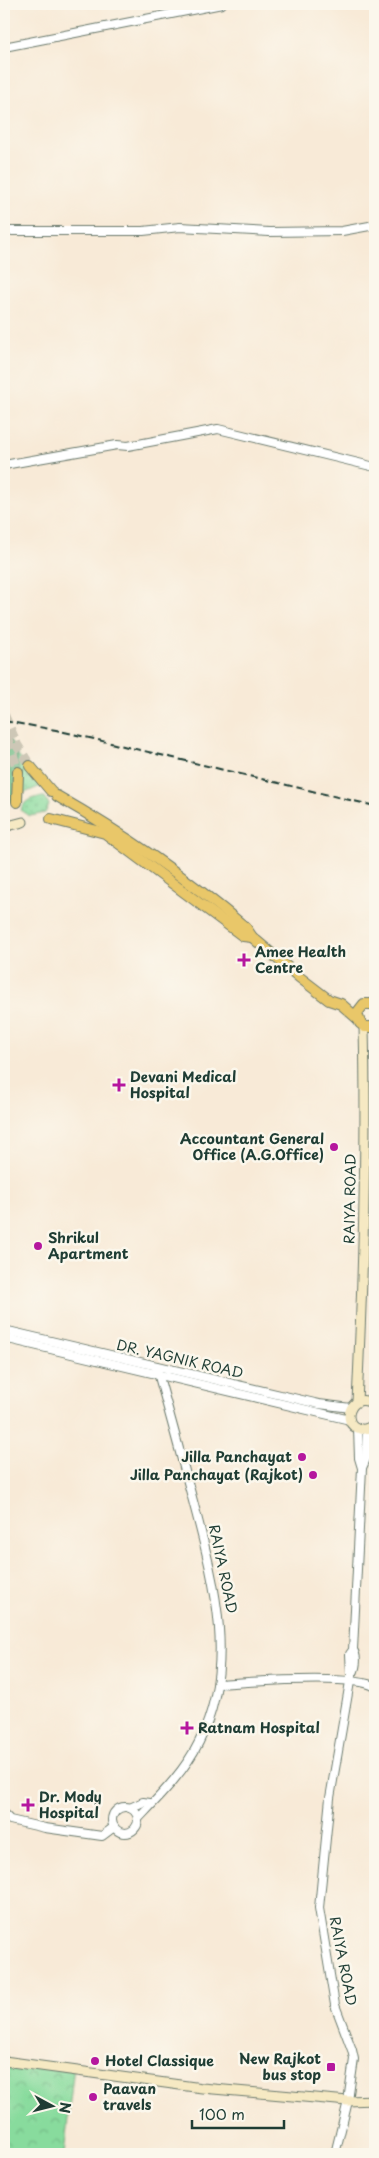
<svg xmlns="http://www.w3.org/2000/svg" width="379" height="2158" font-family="'Playpen Sans',sans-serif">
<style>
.grass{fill:url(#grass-dots);stroke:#548c68}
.forest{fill:url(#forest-crowns);stroke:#467c5c}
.park{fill:url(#park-crowns);stroke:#548c68}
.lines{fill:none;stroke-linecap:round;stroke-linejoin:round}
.primary-tunnel{stroke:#cdc7b6;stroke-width:10;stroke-dasharray:10 5;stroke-linecap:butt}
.tertiary-casing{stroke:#6b7a6d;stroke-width:10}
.secondary-casing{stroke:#6b7a6d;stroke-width:11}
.primary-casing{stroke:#6b7a6d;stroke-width:12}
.tertiary{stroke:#fff;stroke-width:8}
.secondary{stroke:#f6e9c3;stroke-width:9}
.primary{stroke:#e9c769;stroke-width:10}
.rail{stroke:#1f3d34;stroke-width:2;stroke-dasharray:8 4;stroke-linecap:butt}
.poi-dot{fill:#b5179e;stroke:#fbf7ec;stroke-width:2}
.labels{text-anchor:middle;stroke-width:5;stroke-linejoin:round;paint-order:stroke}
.poi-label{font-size:14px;font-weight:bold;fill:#1f3d34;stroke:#fbf7ec;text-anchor:start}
.street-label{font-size:14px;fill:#1f3d34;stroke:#fbf7ec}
</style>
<defs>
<pattern id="grass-dots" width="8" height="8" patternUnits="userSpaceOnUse" patternTransform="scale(1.25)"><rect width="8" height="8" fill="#88db9d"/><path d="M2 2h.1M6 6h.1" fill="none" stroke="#6fb381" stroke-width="1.8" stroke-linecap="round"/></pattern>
<pattern id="forest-crowns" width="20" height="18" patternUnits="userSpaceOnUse" patternTransform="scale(1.25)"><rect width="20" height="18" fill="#6ebb84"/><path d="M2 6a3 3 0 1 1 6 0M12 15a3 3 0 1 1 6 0" fill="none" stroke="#5a996d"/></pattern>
<pattern id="park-crowns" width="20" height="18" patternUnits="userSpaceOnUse" patternTransform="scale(1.25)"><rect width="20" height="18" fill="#88db9d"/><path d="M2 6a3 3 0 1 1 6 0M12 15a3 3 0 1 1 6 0" fill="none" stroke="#6fb381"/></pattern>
</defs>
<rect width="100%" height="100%" fill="#fbf7ec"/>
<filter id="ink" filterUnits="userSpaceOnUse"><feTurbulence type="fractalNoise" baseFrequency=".02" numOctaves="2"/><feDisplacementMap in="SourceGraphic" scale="10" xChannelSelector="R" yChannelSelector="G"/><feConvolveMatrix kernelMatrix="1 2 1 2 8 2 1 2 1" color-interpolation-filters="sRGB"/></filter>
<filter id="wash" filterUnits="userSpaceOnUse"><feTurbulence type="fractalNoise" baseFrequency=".0096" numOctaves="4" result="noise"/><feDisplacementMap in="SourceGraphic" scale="20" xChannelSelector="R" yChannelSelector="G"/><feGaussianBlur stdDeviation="1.12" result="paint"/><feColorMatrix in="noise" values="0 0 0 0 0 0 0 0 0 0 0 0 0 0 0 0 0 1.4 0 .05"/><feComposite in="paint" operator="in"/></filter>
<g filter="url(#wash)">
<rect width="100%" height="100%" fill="#f8ead7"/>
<!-- grass -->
<g class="grass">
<path d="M 16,753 L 41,786 L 17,796 L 19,772 Z"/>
<path d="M 45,797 L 49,805 L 45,813 L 30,816 L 21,810 C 25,799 34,797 45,797 Z"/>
</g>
<!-- forest -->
<path class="forest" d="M 4,732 L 16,749 L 19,772 L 16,799 L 4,805 Z"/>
<!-- park -->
<path class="park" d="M 4,2064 L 74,2066 L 64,2154 L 4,2154 Z"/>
</g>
<g filter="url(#ink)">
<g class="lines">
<!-- primary-tunnel -->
<g class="primary-tunnel">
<path d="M 4,715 L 17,745 L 30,766"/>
<path d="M 8,740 L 18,772"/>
</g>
<!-- tertiary casing -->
<g class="tertiary-casing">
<g id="tertiary">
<path d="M 4,47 L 222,4"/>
<path d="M 4,231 L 143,231 L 180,227 L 269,232 L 342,231 L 375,225"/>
<path d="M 4,465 L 117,445 L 128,446 L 218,429 L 375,467"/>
<path d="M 4,1330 L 319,1404 L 351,1408"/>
<path d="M 4,1338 L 350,1420"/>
<path d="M 358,1428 L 359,1458 L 362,1468"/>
<path d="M 353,1650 C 358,1657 356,1670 351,1676 L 350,1654 L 353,1650 L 362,1468 L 366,1459 L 367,1429"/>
<path d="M 218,1684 C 246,1682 357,1674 375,1687"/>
<circle cx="125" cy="1820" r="13"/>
<path d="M 130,1808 L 143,1802 L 150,1803"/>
<path d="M 4,1814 L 10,1820 L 45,1828 L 102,1836 L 114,1827"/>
<path d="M 138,1819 C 159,1797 185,1771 199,1742 C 238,1664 214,1581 193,1501 C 181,1456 169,1411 156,1366"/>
<path d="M 335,2154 L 348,2101 L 354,2059 L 352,2050 L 335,2005 L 319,1908 L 330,1798 L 351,1676"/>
</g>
</g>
<!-- secondary casing -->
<g class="secondary-casing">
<g id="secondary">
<path d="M 4,827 L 23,822"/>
<path d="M 357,1402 C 363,1277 367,1151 364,1027"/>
<path d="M 375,1407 C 355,1385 336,1425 361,1429 C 367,1430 371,1427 375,1423"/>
<path d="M 4,2061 L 202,2088 L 348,2101 L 375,2100"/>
</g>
</g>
<!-- primary casing -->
<g class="primary-casing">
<g id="primary">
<path d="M 30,766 L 51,791"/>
<path d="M 57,796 C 124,834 187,878 246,928 L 252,937 L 299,977 L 329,1000 L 341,1004 L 358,1019"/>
<path d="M 17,802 L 18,772"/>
<path d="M 51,819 L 105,833 L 243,936 L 252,937"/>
<path d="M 375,1004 L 364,1004 L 357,1013 L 360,1023 L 365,1027 L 375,1027"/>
</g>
</g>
<!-- tertiary -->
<use href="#tertiary" class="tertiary"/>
<!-- secondary -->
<use href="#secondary" class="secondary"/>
<!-- primary -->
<use href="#primary" class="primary"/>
<!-- rail -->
<path class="rail" d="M 4,721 L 56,730 L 375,806"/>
</g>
</g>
<!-- markers -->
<g class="poi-dot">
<path d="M241.5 952.5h5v5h5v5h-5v5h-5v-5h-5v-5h5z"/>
<path d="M116.5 1077.5h5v5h5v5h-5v5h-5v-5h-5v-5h5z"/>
<circle cx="334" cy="1147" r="5"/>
<circle cx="38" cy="1246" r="5"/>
<circle cx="302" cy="1457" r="5"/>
<circle cx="313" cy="1475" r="5"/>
<path d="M184.5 1720.5h5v5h5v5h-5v5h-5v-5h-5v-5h5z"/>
<path d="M25.5 1797.5h5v5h5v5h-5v5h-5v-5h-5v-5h5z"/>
<circle cx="95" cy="2061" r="5"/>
<rect x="326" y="2062" width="10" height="10" rx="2.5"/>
<circle cx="93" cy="2097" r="5"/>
</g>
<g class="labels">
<!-- poi labels -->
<g class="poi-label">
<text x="255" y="957">Amee Health<tspan x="255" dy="16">Centre</tspan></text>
<text x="130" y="1082">Devani Medical<tspan x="130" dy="16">Hospital</tspan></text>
<text x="324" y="1144" text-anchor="end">Accountant General<tspan x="324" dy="16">Office (A.G.Office)</tspan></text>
<text x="48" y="1243">Shrikul<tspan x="48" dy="16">Apartment</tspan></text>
<text x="292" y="1462" text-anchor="end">Jilla Panchayat</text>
<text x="303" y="1480" text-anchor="end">Jilla Panchayat (Rajkot)</text>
<text x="198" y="1733">Ratnam Hospital</text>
<text x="39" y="1802">Dr. Mody<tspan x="39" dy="16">Hospital</tspan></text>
<text x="321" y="2064" text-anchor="end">New Rajkot<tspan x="321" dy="16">bus stop</tspan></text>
<text x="105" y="2066">Hotel Classique</text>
<text x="103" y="2094">Paavan<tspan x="103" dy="16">travels</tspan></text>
</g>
<!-- street labels -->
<g class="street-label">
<text transform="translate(350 1199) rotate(-89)" y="5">RAIYA ROAD</text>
<text transform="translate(180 1359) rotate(13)" y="5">DR. YAGNIK ROAD</text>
<text transform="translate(223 1569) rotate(78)" y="5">RAIYA ROAD</text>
<text transform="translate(343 1961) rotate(79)" y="5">RAIYA ROAD</text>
</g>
</g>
<!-- margin -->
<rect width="379" height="2158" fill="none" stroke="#fbf7ec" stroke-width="20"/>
<!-- north arrow -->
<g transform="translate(52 2106) rotate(97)" stroke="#fbf7ec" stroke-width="4" paint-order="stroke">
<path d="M0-4L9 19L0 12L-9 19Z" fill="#1f3d34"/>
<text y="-8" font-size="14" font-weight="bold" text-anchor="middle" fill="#1f3d34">N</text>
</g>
<!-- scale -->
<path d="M192 2120v8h92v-8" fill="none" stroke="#1f3d34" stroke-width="2.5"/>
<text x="199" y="2120" font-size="15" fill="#1f3d34" stroke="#fbf7ec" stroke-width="4" paint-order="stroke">100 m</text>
</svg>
